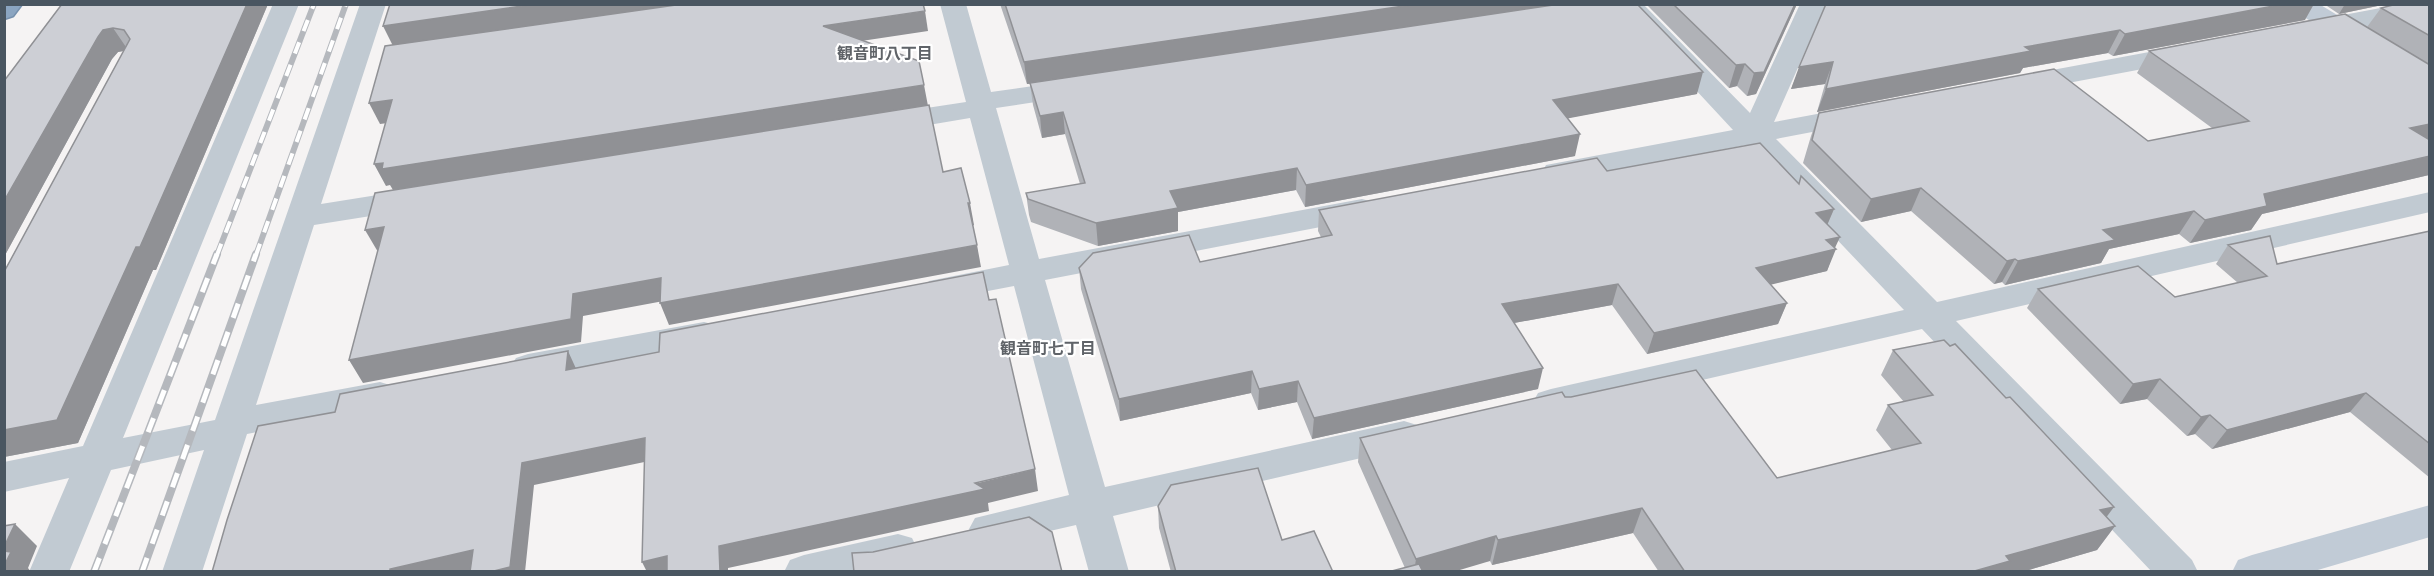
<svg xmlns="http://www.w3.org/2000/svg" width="2434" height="576" font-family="'Fira Sans','Noto Sans JP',sans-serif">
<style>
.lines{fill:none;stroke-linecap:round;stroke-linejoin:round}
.highway-casing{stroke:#7690ad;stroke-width:3}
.street{fill:#c1cad2;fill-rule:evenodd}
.secondary{fill:#c1cbd6;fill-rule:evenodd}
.highway{fill:#8ba5c1;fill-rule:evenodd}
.rail-far1-casing{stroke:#b5b8bd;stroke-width:6}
.rail-casing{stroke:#b5b8bd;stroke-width:8}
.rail-far1{stroke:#fff;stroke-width:4;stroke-dasharray:12;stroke-linecap:butt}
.rail{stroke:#fff;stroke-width:5;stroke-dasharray:15;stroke-linecap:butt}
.wall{fill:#b0b2b7}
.shaded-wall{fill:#909195}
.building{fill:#cdcfd5;stroke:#909195;stroke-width:1.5}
.labels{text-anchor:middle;stroke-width:4.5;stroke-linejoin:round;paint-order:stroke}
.neighbourhood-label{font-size:16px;font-weight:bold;fill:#5f6368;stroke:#fff}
</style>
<rect width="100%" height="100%" fill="#f5f3f3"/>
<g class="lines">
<!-- highway casing -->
<g class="highway-casing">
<path id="highway" d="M 4,4 L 22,4 L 13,16 L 4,19 Z"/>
</g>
<!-- street -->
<g class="street">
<path d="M 273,4 L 299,4 L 123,438 L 215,420 L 360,4 L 386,4 L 321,204 L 415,189 L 426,192 L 430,199 L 426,206 L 415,209 L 314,225 L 256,405 L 380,382 L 393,386 L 398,395 L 393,404 L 380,408 L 247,434 L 202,572 L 162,572 L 204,450 L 111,470 L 69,572 L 29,572 L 69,478 L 4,492 L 4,462 L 83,446 Z"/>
<path d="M 940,4 L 966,4 L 991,92 L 1075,80 L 1085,82 L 1089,88 L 1085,94 L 1075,96 L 996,108 L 1039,259 L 1362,199 L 1373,202 L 1377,209 L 1373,216 L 1362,219 L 1045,280 L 1105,487 L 1404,421 L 1417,425 L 1422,435 L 1417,445 L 1113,516 L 1129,572 L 1089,572 L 1076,525 L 989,545 L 975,540 L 969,529 L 975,518 L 1069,495 L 1014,286 L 941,300 L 929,297 L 924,289 L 929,281 L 1009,265 L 970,118 L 887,132 L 877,129 L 873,123 L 877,117 L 887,114 L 966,102 Z"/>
<path d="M 1616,4 L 1643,4 L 1750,113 L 1800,4 L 1826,4 L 1774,122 L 1860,106 L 1870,109 L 1874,115 L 1870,121 L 1776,139 L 1937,302 L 2430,192 L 2430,212 L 1956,321 L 2192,560 L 2198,572 L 2152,572 L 1922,329 L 1551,415 L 1538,411 L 1533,402 L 1538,393 L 1551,389 L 1904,310 L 1747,145 L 1557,181 L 1546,179 L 1542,172 L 1546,165 L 1733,130 Z"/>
<path d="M 2402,4 L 2430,4 L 2430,15 L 2311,37 L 2302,35 L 2298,29 L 2302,23 L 2311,21 Z"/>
<path d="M 2187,45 L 2196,47 L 2200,53 L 2196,59 L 2020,92 L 2010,90 L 2006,84 L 2010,78 L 2020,76 Z"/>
<path d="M 704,322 L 716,325 L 721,334 L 716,343 L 528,380 L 516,376 L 510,367 L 516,358 L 528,354 Z"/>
<path d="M 898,534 L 912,538 L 918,550 L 912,562 L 877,572 L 784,572 L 790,560 L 804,555 Z"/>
</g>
<!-- secondary -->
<g class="secondary">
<path d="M 2288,4 L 2319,4 L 2430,71 L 2430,91 L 2420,89 L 2291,9 Z"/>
<path d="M 2430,505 L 2430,537 L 2311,572 L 2232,572 L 2238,560 L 2252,555 Z"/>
</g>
<!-- highway -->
<use href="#highway" class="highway"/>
<!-- rail-far1 casing -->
<g class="rail-far1-casing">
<g id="rail-far1">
<path d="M 217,255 L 314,4"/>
<path d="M 256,255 L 346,4"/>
</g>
</g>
<!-- rail casing -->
<g class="rail-casing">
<g id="rail">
<path d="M 94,572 L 217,254"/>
<path d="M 142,572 L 256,254"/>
</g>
</g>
<!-- rail-far1 -->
<use href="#rail-far1" class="rail-far1"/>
<!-- rail -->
<use href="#rail" class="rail"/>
</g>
<!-- wall -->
<g class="wall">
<path d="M 62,4 L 268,4 L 156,270 L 153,270 L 78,443 L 4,457 L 4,272 L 124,51 L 118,52 L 112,59 L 4,257 L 4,81 Z"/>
<path d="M 1000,4 L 1637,4 L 1697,94 L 1567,118 L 1575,156 L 1305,207 L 1296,190 L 1178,212 L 1178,231 L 1098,246 L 1031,222 L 1029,215 L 1026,193 L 1080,184 L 1065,134 L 1042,138 L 1033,105 L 1030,84 L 1027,84 Z"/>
<path d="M 1646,4 L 1797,4 L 1756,94 L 1747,96 L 1737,86 L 1729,88 Z"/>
<path d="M 1826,4 L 2305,20 L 2113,56 L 2108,53 L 2023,68 L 2020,73 L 1817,112 L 1825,84 L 1791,89 Z"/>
<path d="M 2324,4 L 2387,4 L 2339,14 Z"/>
<path d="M 2430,4 L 2429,175 L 2262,214 L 2251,230 L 2190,243 L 2179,234 L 2109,249 L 2101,263 L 2005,285 L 2002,282 L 1994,284 L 1911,211 L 1861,222 L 1803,163 L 1811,136 L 1819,113 L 2148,141 L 2212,128 L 2137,73 L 2149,51 L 2367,27 L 2381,8 Z"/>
<path d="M 1607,171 L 1799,184 L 1801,176 L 1834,209 L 1827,225 L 1835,248 L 1827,271 L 1770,284 L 1787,303 L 1778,324 L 1647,354 L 1612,305 L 1514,323 L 1538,389 L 1312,439 L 1297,402 L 1258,410 L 1251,393 L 1120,421 L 1081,289 L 1079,268 L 1200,262 L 1321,237 L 1318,231 L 1319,210 Z"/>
<path d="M 2430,231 L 2430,478 L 2350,412 L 2212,449 L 2195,434 L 2187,436 L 2147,399 L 2120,404 L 2027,308 L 2038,289 L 2175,297 L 2238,283 L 2216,264 L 2228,245 L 2277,264 Z"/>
<path d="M 1893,350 L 2006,398 L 2115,526 L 2097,550 L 2022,572 L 1659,572 L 1633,533 L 1492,565 L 1490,561 L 1405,568 L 1358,462 L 1360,438 L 1565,397 L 1777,478 L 1892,450 L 1876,430 L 1888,405 L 1904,402 L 1881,375 Z"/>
<path d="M 1158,506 L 1282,540 L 1333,572 L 1171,572 L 1159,528 Z"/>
</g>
<!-- shaded-wall -->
<g class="shaded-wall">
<path d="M 247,4 L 268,4 L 156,270 L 153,270 L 78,443 L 4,457 L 4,430 Z"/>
<path d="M 536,4 L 687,4 L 393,46 L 383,26 Z"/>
<path d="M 1417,4 L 1561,4 L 1027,84 L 1024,62 Z"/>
<path d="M 1795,4 L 1797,4 L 1756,94 L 1747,96 L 1754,73 Z"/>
<path d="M 2284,4 L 2314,4 L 2305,20 L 2113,56 L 2125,34 Z"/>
<path d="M 2345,4 L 2387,4 L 2339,14 Z"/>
<path d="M 925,11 L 928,31 L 828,46 L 823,26 Z"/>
<path d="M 113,28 L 128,50 L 118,52 L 112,59 L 4,257 L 4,201 L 98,37 L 103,30 Z"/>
<path d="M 2120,30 L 2108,53 L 2023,68 L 2020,73 L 1817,112 L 1826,89 L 2025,47 Z"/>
<path d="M 1833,62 L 1825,84 L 1791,89 L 1799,67 Z"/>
<path d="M 1745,64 L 1737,86 L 1729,88 L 1736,65 Z"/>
<path d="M 1703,72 L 1697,94 L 1549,122 L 1553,100 Z"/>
<path d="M 924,85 L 928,106 L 393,190 L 390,185 L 386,186 L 374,164 Z"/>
<path d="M 392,100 L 403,121 L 380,124 L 369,103 Z"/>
<path d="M 1063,112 L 1065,134 L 1042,138 L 1040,116 Z"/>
<path d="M 2430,124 L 2430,143 L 2410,128 Z"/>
<path d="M 1580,134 L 1575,156 L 1305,207 L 1306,185 Z"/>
<path d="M 2430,156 L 2429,175 L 2262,214 L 2251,230 L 2190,243 L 2205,220 L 2264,194 Z"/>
<path d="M 1297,168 L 1296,190 L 1178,212 L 1178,231 L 1098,246 L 1096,223 L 1170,191 Z"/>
<path d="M 1921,188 L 1911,211 L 1861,222 L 1871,199 Z"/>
<path d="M 968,203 L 970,203 L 974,225 L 972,226 Z"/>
<path d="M 1834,209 L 1825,230 L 1816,213 Z"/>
<path d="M 2194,211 L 2179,234 L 2109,249 L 2101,263 L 2005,285 L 2018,261 L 2103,230 Z"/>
<path d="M 384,227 L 378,252 L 365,230 Z"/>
<path d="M 1840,237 L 1834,250 L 1836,249 L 1827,271 L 1749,290 L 1756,268 L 1826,240 Z"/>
<path d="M 977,245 L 981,267 L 669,325 L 660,303 Z"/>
<path d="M 2015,259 L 2002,282 L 1994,284 L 2007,261 Z"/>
<path d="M 661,278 L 669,300 L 583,316 L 581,342 L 363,383 L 349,360 L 573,294 Z"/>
<path d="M 1618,284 L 1612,305 L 1498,326 L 1502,304 Z"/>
<path d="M 1787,303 L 1778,324 L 1647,354 L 1654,333 Z"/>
<path d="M 568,351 L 578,373 L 566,370 Z"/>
<path d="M 1543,368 L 1538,389 L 1312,439 L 1314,418 Z"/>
<path d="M 1252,371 L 1251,393 L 1120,421 L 1119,399 Z"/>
<path d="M 2160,379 L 2147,399 L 2120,404 L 2133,384 Z"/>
<path d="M 1298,381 L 1297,402 L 1258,410 L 1259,389 Z"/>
<path d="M 2366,393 L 2350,412 L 2212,449 L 2227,430 Z"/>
<path d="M 2210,415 L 2195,434 L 2187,436 L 2201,417 Z"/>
<path d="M 645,438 L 654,460 L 534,485 L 525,572 L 490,572 L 522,463 Z"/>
<path d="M 1035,469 L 1038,491 L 988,503 L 989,511 L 728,568 L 728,572 L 720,572 L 719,546 Z"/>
<path d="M 2114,507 L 2096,531 L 2115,526 L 2097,550 L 2022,572 L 1971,572 L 2006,556 L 2100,510 Z"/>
<path d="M 1642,508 L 1633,533 L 1492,565 L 1498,540 Z"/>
<path d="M 15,524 L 37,546 L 28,568 L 31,572 L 4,572 L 4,547 Z"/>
<path d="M 1496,536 L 1490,561 L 1453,572 L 1414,572 L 1416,559 Z"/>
<path d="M 473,550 L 486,572 L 390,572 L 390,569 Z"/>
<path d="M 667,556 L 674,572 L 647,572 L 642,562 Z"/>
</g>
<!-- building -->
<g class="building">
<path d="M 62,4 L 247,4 L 140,247 L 136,247 L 57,420 L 4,430 L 4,272 L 130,39 L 124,30 L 113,28 L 103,30 L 98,37 L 4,201 L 4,81 Z"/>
<path d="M 390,4 L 536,4 L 383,26 Z"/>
<path d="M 683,4 L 923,4 L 925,11 L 823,26 L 919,61 L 924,85 L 382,169 L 383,163 L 374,164 L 392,100 L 369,103 L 385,46 Z"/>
<path d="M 1005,4 L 1417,4 L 1024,62 Z"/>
<path d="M 1560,4 L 1637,4 L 1703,72 L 1553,100 L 1580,134 L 1306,185 L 1297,168 L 1170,191 L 1178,208 L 1096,223 L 1028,199 L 1026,193 L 1085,183 L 1063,112 L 1040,116 L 1030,83 Z"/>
<path d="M 1673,4 L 1795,4 L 1764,72 L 1754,73 L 1745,64 L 1736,65 Z"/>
<path d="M 1826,4 L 2284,4 L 2125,34 L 2120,30 L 2025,47 L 2031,51 L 1826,89 L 1833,62 L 1799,67 Z"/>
<path d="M 2397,4 L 2430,4 L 2430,36 L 2381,8 Z"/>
<path d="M 2345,14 L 2430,65 L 2430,124 L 2410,128 L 2430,140 L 2430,156 L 2264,194 L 2267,206 L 2205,220 L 2194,211 L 2103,230 L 2115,240 L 2018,261 L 2015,259 L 2007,261 L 1921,188 L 1871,199 L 1812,140 L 1819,113 L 2054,69 L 2148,141 L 2249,121 L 2149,51 Z"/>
<path d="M 929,105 L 943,172 L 961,168 L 970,203 L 968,203 L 977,245 L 660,303 L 661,278 L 573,294 L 571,319 L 349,360 L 384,227 L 365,230 L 375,193 Z"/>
<path d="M 1760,143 L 1799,184 L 1801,176 L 1834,209 L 1816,213 L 1840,237 L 1826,240 L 1836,249 L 1756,268 L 1787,303 L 1654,333 L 1618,284 L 1502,304 L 1543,368 L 1314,418 L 1298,381 L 1259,389 L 1252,371 L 1119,399 L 1079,268 L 1093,253 L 1189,235 L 1200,262 L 1332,235 L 1319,210 L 1597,158 L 1607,171 Z"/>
<path d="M 2430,231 L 2430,444 L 2366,393 L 2227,430 L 2210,415 L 2201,417 L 2160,379 L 2133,384 L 2038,289 L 2138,266 L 2175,297 L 2267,276 L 2228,245 L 2270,236 L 2277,264 Z"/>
<path d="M 983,272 L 989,300 L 996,299 L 1035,469 L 975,483 L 985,489 L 719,546 L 720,572 L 667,572 L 667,556 L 642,562 L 645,438 L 522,463 L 510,567 L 490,572 L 470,572 L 473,550 L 390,569 L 390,572 L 212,572 L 227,520 L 258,426 L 335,412 L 340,394 L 568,351 L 566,370 L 659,352 L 660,333 Z"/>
<path d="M 1944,340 L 1950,346 L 1955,344 L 2006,398 L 2010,397 L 2114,507 L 2100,510 L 2115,526 L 2006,556 L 2010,561 L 1971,572 L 1685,572 L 1642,508 L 1498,540 L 1496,536 L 1416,559 L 1360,438 L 1562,392 L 1565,397 L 1571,397 L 1696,370 L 1777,478 L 1921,443 L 1888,405 L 1933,395 L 1893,350 Z"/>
<path d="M 1258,468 L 1282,540 L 1314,531 L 1333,572 L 1176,572 L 1158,506 L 1171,485 Z"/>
<path d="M 1029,517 L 1052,532 L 1062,572 L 854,572 L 852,553 L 873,552 Z"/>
<path d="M 15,524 L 4,547 L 4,526 Z"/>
<path d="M 4,551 L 11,552 L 4,566 Z"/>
<path d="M 1419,564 L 1423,572 L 1388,572 Z"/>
</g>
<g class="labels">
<!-- neighbourhood labels -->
<g class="neighbourhood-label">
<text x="885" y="59">観音町八丁目</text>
<text x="1048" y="354">観音町七丁目</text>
</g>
</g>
<!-- border -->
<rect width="2434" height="576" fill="none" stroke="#4a5661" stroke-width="12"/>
</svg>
